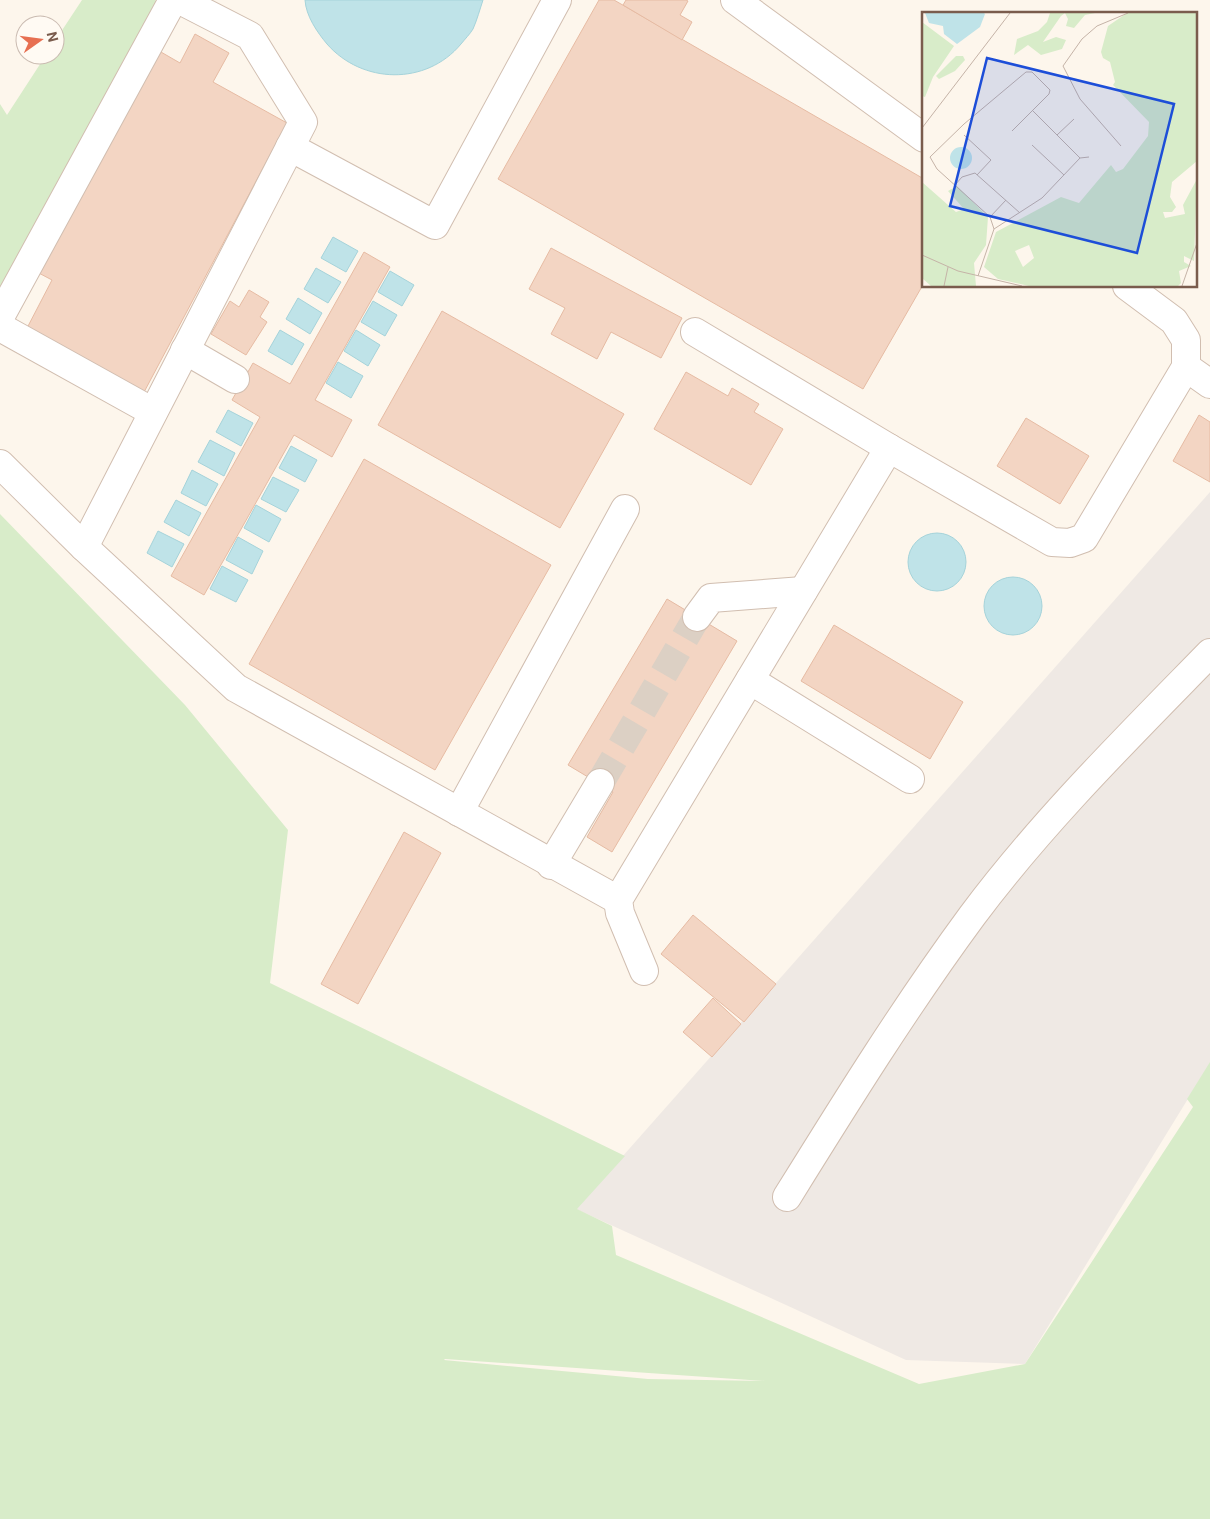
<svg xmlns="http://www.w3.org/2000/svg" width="1210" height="1519" font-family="Roboto,sans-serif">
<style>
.industrial{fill:#efe9e4}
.green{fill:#d8ecc9;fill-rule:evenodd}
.water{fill:#bfe3e8;stroke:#a5d3da}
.building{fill:#f3d5c3;stroke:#e6bba3}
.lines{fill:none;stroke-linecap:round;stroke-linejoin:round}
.minor-tunnel{stroke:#dcd0c4;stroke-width:28;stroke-dasharray:28 14;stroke-linecap:butt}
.minor-casing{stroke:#d1beb0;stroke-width:30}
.minor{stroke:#fff;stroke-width:28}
.inset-road{fill:none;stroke:#c5b3a7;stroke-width:1}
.view{fill:#1d4ed8;fill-opacity:0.15;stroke:#1d4ed8;stroke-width:2.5}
.inset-edge{fill:none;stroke:#7a5c4d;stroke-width:2.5}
</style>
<rect width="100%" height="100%" fill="#fdf6ec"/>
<!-- industrial -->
<path class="industrial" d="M 1210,492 L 1210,1063 L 1025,1364 L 906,1360 L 576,1209 Z"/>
<!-- green -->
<g class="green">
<path d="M 82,0 L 155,0 L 166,12 L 0,299 L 0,104 L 7,115 L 46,55 L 55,55 L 55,41 Z"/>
<path d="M 0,514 L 185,705 L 288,830 L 270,983 L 625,1156 L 577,1209 L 612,1226 L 616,1255 L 919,1384 L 1025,1364 L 1193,1107 L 1187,1099 L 1210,1062 L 1210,1519 L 0,1519 ZM 444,1360 L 445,1359 L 765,1381 L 648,1379 Z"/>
</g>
<!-- water -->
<g class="water">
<path d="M 305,0 L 483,0 C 480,9 477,20 473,29 C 470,34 465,39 461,44 C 426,86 362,84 327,44 C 317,32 306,16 305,0 Z"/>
<path d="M 333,237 L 358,251 L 346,272 L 321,258 Z"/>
<path d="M 316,268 L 341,282 L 328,303 L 304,289 Z"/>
<path d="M 390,271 L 414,285 L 402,306 L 378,292 Z"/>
<path d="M 298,298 L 322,313 L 310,334 L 286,319 Z"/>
<path d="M 373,301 L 397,315 L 385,336 L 361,322 Z"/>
<path d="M 280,330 L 304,344 L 292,365 L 268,351 Z"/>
<path d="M 356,330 L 380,345 L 368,366 L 344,351 Z"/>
<path d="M 338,362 L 363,376 L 351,398 L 326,383 Z"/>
<path d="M 228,410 L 253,423 L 241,446 L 216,432 Z"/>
<path d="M 210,440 L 235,453 L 224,476 L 198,462 Z"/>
<path d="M 291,446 L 317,460 L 305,482 L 279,468 Z"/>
<path d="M 192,470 L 218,484 L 206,506 L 181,493 Z"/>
<path d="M 273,477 L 299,490 L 286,512 L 261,499 Z"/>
<path d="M 176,500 L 201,513 L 189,536 L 164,522 Z"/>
<path d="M 256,505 L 281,519 L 269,542 L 244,528 Z"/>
<path d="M 158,531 L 184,544 L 172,567 L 147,553 Z"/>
<circle cx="937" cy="562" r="29"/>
<path d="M 238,537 L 263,551 L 252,574 L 226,560 Z"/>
<path d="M 222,566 L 248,580 L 236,602 L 210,589 Z"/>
<circle cx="1013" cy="606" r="29"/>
</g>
<!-- building -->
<g class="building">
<path d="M 599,0 L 614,0 L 924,179 L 924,283 L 863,389 L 498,179 Z"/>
<path d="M 626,0 L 686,0 L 688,1 L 680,15 L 692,22 L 682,40 L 623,5 Z"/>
<path d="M 195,34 L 229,53 L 213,82 L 287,123 L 143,394 L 26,330 L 52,280 L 35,271 L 154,48 L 180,63 Z"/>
<path d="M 551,248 L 682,318 L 661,358 L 611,332 L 597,359 L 551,334 L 565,308 L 529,289 Z"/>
<path d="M 364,252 L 390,267 L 315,400 L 352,420 L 332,457 L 294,435 L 204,595 L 171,576 L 260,417 L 232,400 L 253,363 L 290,384 Z"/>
<path d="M 249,290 L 269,302 L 260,317 L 267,322 L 246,355 L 211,334 L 230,301 L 239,307 Z"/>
<path d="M 442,311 L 624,414 L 560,528 L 378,425 Z"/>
<path d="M 686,372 L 728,396 L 732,388 L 759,404 L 754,412 L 783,429 L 751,485 L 654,429 Z"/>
<path d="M 1199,415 L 1210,422 L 1210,482 L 1173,461 Z"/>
<path d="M 1026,418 L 1089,456 L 1060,504 L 997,466 Z"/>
<path d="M 364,459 L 551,565 L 435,770 L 249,664 Z"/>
<path d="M 667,599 L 737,641 L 612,852 L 587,837 L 613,792 L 568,765 Z"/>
<path d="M 834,625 L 963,702 L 930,759 L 801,681 Z"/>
<path d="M 404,832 L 441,853 L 358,1004 L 321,984 Z"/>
<path d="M 693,915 L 776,984 L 744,1022 L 661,954 Z"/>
<path d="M 713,998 L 741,1024 L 712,1057 L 683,1032 Z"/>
</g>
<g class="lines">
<!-- minor-tunnel -->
<path class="minor-tunnel" d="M 600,783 L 697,617"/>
<!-- minor casing -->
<g class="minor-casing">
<g id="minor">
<path d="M 735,0 L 924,138"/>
<path d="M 290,147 L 435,225 L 557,0"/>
<path d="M 0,317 L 173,0"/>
<path d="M 0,327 L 153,412"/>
<path d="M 695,332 L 889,448 L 1052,542 L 1070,543 L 1084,538 L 1186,367 L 1186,340 L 1174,321 L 1127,286"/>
<path d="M 185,350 L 235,379"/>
<path d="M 1186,367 L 1210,384"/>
<path d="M 0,464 L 84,547 L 236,688 L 618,900"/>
<path d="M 84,547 L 303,122 L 250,36 L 180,0"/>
<path d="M 697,617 L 711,598 L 803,591"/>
<path d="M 750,680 L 910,779"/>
<path d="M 459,812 L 625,509"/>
<path d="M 551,865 L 600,783"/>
<path d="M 644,971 L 620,913 L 618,900 L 889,448"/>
<path d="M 787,1197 C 846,1102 905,1007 972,916 C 1042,822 1128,737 1210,653"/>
</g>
</g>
<!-- minor -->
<use href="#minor" class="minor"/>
</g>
<!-- overview -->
<g transform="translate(922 12)">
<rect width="275" height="275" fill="#fdf6ec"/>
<path d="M 128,1 L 173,1 L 163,3 L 152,16 L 144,14 L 146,7 L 143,1 L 139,4 L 121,30 L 134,25 L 144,28 L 140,37 L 119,43 L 106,33 L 92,43 L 95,27 L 116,19 L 125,10 ZM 205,1 L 275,1 L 275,149 L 250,170 L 248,185 L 254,195 L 250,200 L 241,200 L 243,206 L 263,202 L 261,193 L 275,167 L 272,249 L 262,244 L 262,250 L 269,254 L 257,259 L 259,271 L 256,274 L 107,274 L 76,267 L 62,255 L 74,220 L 139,185 L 157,191 L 189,153 L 194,160 L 201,157 L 226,124 L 227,110 L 191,73 L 193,70 L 188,50 L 181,46 L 179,40 L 186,14 ZM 107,233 L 112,246 L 101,255 L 93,239 ZM 0,10 L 32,34 L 11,65 L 3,85 L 0,84 ZM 34,44 L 41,44 L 43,48 L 33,59 L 17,67 L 14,64 ZM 0,170 L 34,200 L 42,197 L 26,179 L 35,174 L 66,205 L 64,233 L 52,251 L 54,274 L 9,274 L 0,266 Z" fill="#d8ecc9" fill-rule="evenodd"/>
<path d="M 3,1 L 62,1 L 63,2 L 58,15 L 35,32 L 22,22 L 21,14 L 7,11 ZM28 146a11 11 0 1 1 22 0a11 11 0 1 1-22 0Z" fill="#bfe3e8"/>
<path class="inset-road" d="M 111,99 L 158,146M 0,116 L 88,1M 42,123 L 69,148 L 55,163M 135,123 L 152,107M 110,133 L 142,163M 199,134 L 158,87 L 141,54 L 160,27 L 175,14 L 206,1M 33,173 L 40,165 L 53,161 L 98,201M 68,205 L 84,188M 72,217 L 68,205 L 15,157 L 8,145 L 42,112 L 104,60 L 110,60 L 128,78 L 127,82 L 90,119M 0,243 L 36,259 L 100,274M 56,264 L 72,217 L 120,186 L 158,146 L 167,145M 22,274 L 26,255M 260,274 L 275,231"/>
<path class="view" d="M 65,46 L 252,92 L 215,241 L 28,194 Z"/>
<rect width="275" height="275" class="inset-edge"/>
</g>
<!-- north arrow -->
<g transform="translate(40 40) rotate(76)"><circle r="24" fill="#fffaf3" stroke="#cabbb1"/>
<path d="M0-4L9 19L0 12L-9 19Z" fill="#e76f51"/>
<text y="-8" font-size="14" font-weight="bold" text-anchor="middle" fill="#7a5c4d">N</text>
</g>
</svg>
